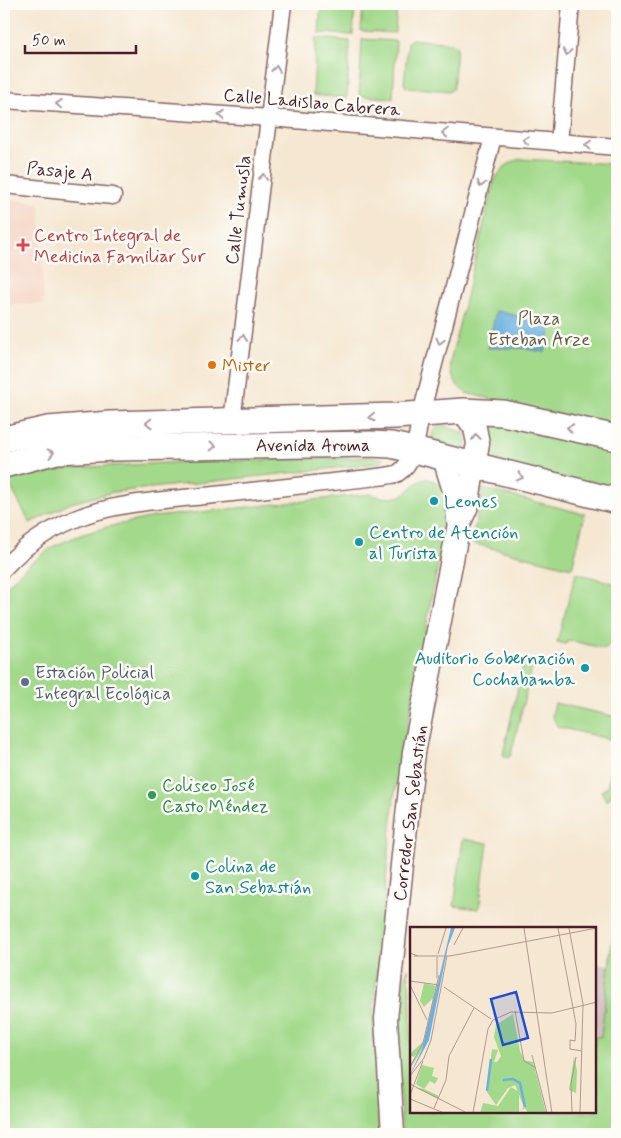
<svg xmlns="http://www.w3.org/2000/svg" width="621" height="1138" font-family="Mynerve,sans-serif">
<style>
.built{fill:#f5d3c2}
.industrial{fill:#d1c0bd}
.green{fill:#a2d98a;stroke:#767c5a}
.water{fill:#6bb0e1;stroke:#5a6886}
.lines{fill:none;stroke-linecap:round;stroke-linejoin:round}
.street-casing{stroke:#866565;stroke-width:19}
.secondary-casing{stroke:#866565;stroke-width:25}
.primary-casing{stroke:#866565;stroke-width:28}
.street{stroke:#fff;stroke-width:16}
.secondary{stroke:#fff;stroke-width:22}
.primary{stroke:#fff;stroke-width:25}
.oneway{stroke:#ae9aa0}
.health-dot{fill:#e0444e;stroke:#fdfcf7;stroke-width:2}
.food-dot{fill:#e8710a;stroke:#fdfcf7;stroke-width:2}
.culture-dot{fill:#0f9aa8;stroke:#fdfcf7;stroke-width:2}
.service-dot{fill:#5c6f8a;stroke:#fdfcf7;stroke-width:2}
.leisure-dot{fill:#2e9e5b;stroke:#fdfcf7;stroke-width:2}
.labels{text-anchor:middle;stroke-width:5;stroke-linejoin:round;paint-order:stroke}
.street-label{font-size:18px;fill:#4a1f2b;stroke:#fdfcf7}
.health-label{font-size:18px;fill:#be3a42;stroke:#fdfcf7;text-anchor:start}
.park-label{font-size:18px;fill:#645748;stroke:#fdfcf7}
.food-label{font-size:18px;fill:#c56008;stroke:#fdfcf7;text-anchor:start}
.culture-label{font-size:18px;fill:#0d838f;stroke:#fdfcf7;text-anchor:start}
.service-label{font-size:18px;fill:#4e5e75;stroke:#fdfcf7;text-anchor:start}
.leisure-label{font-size:18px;fill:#27864d;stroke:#fdfcf7;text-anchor:start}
.inset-river{fill:none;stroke:#6bb0e1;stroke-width:2.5}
.inset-road{fill:none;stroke:#b1978f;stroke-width:1}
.view{fill:#1d4ed8;fill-opacity:0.15;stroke:#1d4ed8;stroke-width:2.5}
.inset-edge{fill:none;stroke:#4a1f2b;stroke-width:2.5}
</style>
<rect width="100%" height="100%" fill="#fdfcf7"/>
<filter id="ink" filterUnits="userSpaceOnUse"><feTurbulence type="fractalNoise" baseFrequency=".02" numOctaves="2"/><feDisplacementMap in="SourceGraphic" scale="10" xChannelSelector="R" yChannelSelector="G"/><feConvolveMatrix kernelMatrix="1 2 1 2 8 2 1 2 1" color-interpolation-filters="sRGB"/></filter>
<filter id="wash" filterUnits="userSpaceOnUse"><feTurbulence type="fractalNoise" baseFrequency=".0096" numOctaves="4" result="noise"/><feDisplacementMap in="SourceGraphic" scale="20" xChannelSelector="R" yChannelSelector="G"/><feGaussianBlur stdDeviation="1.12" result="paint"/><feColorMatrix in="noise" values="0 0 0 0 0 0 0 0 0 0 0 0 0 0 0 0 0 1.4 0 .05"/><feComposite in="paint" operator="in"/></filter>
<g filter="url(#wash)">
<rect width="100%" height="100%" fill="#f5e7d1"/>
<!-- built -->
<path class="built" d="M 4,198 L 40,203 L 44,304 L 4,305 Z"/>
<!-- industrial -->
<path class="industrial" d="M 595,963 L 609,965 L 601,1038 L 595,1037 Z"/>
<!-- green -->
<g class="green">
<path d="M 321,4 L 355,4 L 353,35 L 319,33 Z"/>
<path d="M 363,4 L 397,4 L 395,33 L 361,31 Z"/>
<path d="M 316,38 L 350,41 L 347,98 L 313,95 Z"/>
<path d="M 362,39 L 396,41 L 393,98 L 359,96 Z"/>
<path d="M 411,39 L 452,43 L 457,47 L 453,89 L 449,91 L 406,87 L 404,83 L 408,42 Z"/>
<path d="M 520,159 L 617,164 L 617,428 L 465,393 C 455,384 451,377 450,362 L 494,182 C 500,169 507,163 520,159 Z"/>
<path d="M 494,423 L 617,449 L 617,491 L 484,458 L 483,424 Z"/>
<path d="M 442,425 L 465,433 C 468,440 468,445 462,451 L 434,444 C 429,435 434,427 442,425 Z"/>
<path d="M 373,457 L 383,459 L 381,463 L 114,492 L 71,503 L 30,523 L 7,480 L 71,468 L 185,462 Z"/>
<path d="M 427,479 C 449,483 447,498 447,516 L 394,797 L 373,1015 L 379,1134 L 4,1134 L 4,588 L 27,566 L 54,546 L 80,535 L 107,527 L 154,517 L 371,494 C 382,498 396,501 407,492 C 414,486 416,481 427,479 Z"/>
<path d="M 483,489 L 585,514 L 572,568 L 471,543 Z"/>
<path d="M 576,573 L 617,584 L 617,640 L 607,646 L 606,649 L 568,640 L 566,644 L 557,642 Z"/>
<path d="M 524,661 L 533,663 L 511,755 L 508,758 L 505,757 L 503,754 Z"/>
<path d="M 555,703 L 617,717 L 617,741 L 558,727 L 552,716 Z"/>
<path d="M 617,745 L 617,765 L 610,798 L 607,801 L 601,791 L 607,787 Z"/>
<path d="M 463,839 L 488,843 L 479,909 L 454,906 Z"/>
<path d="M 613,932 L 617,932 L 617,1134 L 402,1134 L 396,1010 L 408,968 L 411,1003 L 411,1112 L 595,1112 L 595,1037 L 601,1037 Z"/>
</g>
<!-- water -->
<path class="water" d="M 496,311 L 518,316 L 527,321 L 533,320 L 552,325 L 545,352 L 522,348 L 488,348 Z"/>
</g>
<g filter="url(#ink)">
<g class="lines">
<!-- street casing -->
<g class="street-casing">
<g id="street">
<path d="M 4,100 L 270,118 L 617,147"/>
<path d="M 559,143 L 571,4"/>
<path d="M 4,185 L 113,196"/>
<path d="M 232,421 L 283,4"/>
<path d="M 4,568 C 24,546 48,530 75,519 C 112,503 165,500 205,496 C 266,489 326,483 386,476 C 390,475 395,475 398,473 C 416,462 417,433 421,414 L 493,137"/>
</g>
</g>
<!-- secondary casing -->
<g class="secondary-casing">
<g id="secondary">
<path d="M 444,458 L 456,497 L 458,520"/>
<path d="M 393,1134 L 386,1019 L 407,817 L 414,752 L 459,524 L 467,506 L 478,443 L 475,428 L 463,411"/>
</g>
</g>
<!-- primary casing -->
<g class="primary-casing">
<g id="primary">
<path d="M 4,439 L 48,429 L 110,424 L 395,416 L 463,411 L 503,413 L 617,438"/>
<path d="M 4,465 L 57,451 L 114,448 L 370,444 L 391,445 L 414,450 L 617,501"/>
</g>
</g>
<!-- street -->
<use href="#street" class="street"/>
<!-- secondary -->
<use href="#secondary" class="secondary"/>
<!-- primary -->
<use href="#primary" class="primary"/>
</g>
<!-- one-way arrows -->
<defs><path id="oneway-chevron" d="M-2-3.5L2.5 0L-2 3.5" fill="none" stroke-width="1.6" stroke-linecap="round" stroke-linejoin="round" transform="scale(1.25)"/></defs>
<g class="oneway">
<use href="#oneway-chevron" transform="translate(567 52) rotate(95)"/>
<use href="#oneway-chevron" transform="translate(276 69) rotate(-83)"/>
<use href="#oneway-chevron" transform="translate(59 104) rotate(-176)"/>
<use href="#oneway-chevron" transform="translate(221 115) rotate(-176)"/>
<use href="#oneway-chevron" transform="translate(445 133) rotate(-175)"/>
<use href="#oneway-chevron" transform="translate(526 140) rotate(-175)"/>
<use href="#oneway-chevron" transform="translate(588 145) rotate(-176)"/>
<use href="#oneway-chevron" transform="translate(263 177) rotate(-83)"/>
<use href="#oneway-chevron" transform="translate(481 184) rotate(105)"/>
<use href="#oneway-chevron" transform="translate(243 338) rotate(-83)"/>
<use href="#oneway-chevron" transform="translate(440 341) rotate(105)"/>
<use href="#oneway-chevron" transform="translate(372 417) rotate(178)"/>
<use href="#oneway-chevron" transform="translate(149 423) rotate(179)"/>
<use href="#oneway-chevron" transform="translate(570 428) rotate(-168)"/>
<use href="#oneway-chevron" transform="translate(476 437) rotate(-97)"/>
<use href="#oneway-chevron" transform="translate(213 446) rotate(-1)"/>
<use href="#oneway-chevron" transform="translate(51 453) rotate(-13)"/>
<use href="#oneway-chevron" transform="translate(520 477) rotate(14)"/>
</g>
</g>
<!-- markers -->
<path class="health-dot" d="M20.5 237.5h5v5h5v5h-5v5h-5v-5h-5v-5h5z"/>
<circle class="food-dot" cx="212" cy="365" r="5"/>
<g class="culture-dot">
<circle cx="434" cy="501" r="5"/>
<circle cx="359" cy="542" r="5"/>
<circle cx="585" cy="668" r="5"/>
<circle cx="195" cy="876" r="5"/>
</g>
<circle class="service-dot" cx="25" cy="682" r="5"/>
<circle class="leisure-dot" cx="152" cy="795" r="5"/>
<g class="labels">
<!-- street labels -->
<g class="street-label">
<text transform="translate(312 102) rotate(5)" y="6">Calle Ladislao Cabrera</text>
<text transform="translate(60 171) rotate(6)" y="6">Pasaje A</text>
<text transform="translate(238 210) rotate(-83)" y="6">Calle Tumusla</text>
<text x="313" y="451">Avenida Aroma</text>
<text transform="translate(410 813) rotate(-83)" y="6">Corredor San Sebastián</text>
</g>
<!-- health labels -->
<g class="health-label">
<text x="34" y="241">Centro Integral de<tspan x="34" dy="21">Medicina Familiar Sur</tspan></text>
</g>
<!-- park labels -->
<g class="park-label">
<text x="539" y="324">Plaza<tspan x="539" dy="21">Esteban Arze</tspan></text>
</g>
<!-- food labels -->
<g class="food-label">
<text x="222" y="371">Mister</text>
</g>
<!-- culture labels -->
<g class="culture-label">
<text x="444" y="507">Leones</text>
<text x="369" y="538">Centro de Atención<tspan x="369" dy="21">al Turista</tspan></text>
<text x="575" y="664" text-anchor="end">Auditorio Gobernación<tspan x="575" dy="21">Cochabamba</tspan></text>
<text x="205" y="872">Colina de<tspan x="205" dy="21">San Sebastián</tspan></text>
</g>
<!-- service labels -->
<g class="service-label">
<text x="35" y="678">Estación Policial<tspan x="35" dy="21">Integral Ecológica</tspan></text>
</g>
<!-- leisure labels -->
<g class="leisure-label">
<text x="162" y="791">Coliseo José<tspan x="162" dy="21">Casto Méndez</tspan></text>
</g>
</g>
<!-- overview -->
<g transform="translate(410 927)">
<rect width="186" height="186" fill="#f5e7d1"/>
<path d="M 14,56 L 26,59 L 23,70 L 26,63 L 15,114 L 12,122 L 0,142 L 9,123 L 4,130 L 0,128 L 2,125 L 15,113 L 23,71 L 14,80 L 10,74 ZM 103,87 L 110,124 L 114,133 L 123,135 L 136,186 L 118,186 L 115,181 L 111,184 L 114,180 L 105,158 L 98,161 L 86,178 L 77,165 L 82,122 L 88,123 L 84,135 L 87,135 L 91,129 L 84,110 L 86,98 ZM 164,130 L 167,143 L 166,166 L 159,163 ZM 13,135 L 12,138 L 24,141 L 22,149 L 28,151 L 25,157 L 20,154 L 14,162 L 29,169 L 28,172 L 6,161 L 14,162 L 6,157 ZM 101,160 L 109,165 L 109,185 L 112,186 L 70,186 L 73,176 L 88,179 Z" fill="#a2d98a"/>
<path d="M 41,1 L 45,1 L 38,19 L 19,113 L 0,148 L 12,122 Z" fill="#6bb0e1"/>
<path class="inset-river" d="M 93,153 L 103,152 L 110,156 L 115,180M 77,164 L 81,132"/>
<path class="inset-road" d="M 114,1 L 142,186M 148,1 L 166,97 L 165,114 L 160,113 L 160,122 L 172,124M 159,1 L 173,77 L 170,186M 0,10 L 0,26 L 8,29M 44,18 L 53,1M 28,27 L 36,1M 4,29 L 40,29 L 187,1M 27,51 L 27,30M 0,54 L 29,58M 0,58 L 17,93M 34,60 L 81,92M 105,84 L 114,134 L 126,141M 122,128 L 137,186M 0,140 L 13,116 L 29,48M 0,149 L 14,131 L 21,113 L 37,29M 0,157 L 57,186M 0,168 L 13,134M 0,172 L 34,186M 24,181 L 36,153 L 39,129 L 64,81M 63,186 L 78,102 L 83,93 L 101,85 L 142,86 L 187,75M 162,186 L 161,157 L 166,130"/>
<path class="view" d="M 106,65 L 118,111 L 93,118 L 81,72 Z"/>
<rect width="186" height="186" class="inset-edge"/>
</g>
<!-- margin -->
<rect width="621" height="1138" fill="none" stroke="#fdfcf7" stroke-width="20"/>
<!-- scale -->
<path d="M25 45v8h111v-8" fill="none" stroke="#4a1f2b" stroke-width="2.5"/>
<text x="32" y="45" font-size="15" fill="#4a1f2b" stroke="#fdfcf7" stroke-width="4" paint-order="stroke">50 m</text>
</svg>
